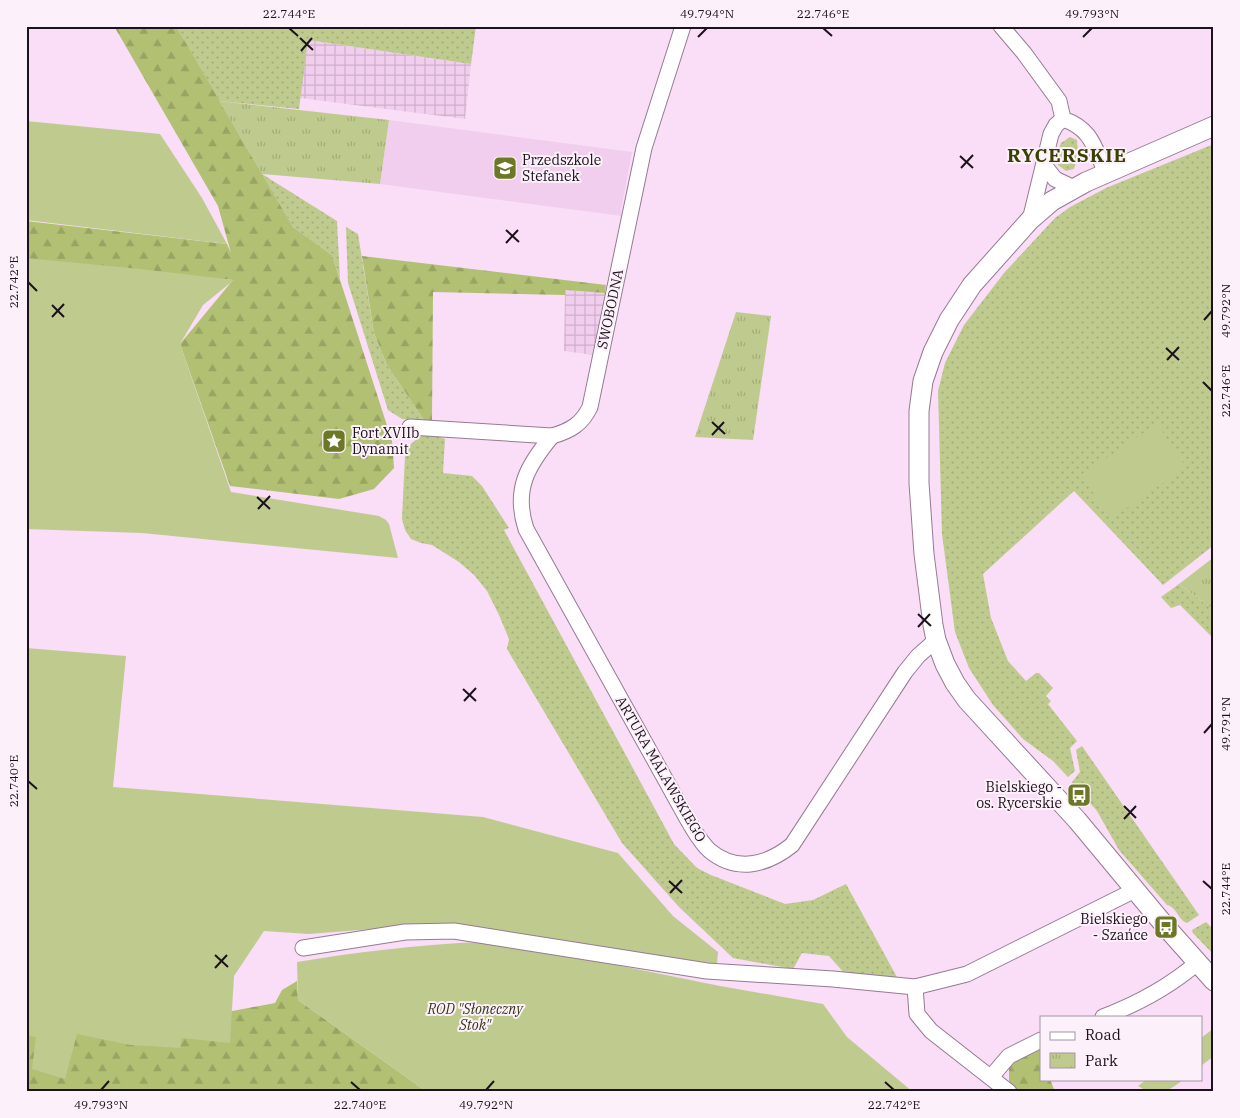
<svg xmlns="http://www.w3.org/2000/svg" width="1240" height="1118" font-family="'IBM Plex Serif',serif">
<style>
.built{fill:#f1ceed}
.industrial{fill:url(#industrial-grid)}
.grass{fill:url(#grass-dots)}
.forest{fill:url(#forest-firs)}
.park{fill:url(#park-tufts)}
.garden{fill:#bfcb8e}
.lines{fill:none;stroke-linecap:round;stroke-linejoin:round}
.minor-casing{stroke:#957b92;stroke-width:17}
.tertiary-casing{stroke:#957b92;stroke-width:21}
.minor{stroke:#fff;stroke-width:15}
.tertiary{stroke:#fff;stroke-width:19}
.ticks{fill:none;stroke:#1c121b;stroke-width:2}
.labels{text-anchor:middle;stroke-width:4;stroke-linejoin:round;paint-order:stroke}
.poi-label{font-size:14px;fill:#1c121b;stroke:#fcf0fa;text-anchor:start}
.street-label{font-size:14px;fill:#1c121b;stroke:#fcf0fa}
.park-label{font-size:14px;font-style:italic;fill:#323816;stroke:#fcf0fa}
.district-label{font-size:19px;font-weight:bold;letter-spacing:1px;fill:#384002;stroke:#fcf0fa}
.neatline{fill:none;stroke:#1c121b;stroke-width:2}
.ticks-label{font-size:12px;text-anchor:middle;fill:#1c121b}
</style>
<defs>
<pattern id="industrial-grid" width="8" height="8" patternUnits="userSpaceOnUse" patternTransform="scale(1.25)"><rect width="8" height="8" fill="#f1ceed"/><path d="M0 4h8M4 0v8" fill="none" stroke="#ceb0cb"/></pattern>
<pattern id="grass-dots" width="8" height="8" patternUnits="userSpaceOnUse" patternTransform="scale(1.25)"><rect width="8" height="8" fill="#bfcb8e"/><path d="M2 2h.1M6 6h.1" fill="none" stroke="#a4ad7a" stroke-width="1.8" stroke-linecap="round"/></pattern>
<pattern id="forest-firs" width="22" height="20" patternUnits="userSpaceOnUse" patternTransform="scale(1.25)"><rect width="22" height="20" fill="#b1c072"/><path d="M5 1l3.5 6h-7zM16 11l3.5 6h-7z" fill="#98a462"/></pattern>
<pattern id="park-tufts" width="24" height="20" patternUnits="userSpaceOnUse" patternTransform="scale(1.25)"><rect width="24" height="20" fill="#bfcb8e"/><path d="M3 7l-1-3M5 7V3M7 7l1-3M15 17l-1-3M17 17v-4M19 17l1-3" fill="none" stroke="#a4ad7a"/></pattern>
</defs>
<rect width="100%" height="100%" fill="#faddf6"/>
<!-- built -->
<path class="built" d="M 389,120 L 632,152 L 621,210 L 622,216 L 380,184 Z"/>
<!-- industrial -->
<g class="industrial">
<path d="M 307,40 L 471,64 L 465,119 L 300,98 Z"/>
<path d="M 565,290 L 605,293 L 594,355 L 564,351 Z"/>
</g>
<!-- grass -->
<g class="grass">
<path d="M 176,26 L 476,26 L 471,64 L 308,40 L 299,109 L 219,101 Z"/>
<path d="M 1070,137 L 1077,140 L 1078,156 L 1074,169 L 1066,171 L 1058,165 L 1055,157 L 1061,143 Z"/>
<path d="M 1214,144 L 1214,545 L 1163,585 L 1074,491 L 983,574 L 991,618 L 1008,661 L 1026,681 L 1036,673 L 1039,673 L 1053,688 L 1046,696 L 1051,701 L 1048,704 L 1077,741 L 1070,748 L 1075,771 L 1068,777 L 1053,761 L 1023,739 L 993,705 L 969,668 L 955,632 L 942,534 L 938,391 L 945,363 L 964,325 L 1004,273 L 1055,218 L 1070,207 L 1106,188 Z"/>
<path d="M 262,174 L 337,221 L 340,279 L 332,255 L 293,227 Z"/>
<path d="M 346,227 L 358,234 L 374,333 L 387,365 L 424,420 L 402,419 L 388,410 L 348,283 Z"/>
<path d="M 432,434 L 445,439 L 443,473 L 472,476 L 482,486 L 509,528 L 504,530 L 674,844 L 697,868 L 711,875 L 785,904 L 813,900 L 846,884 L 898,979 L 845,974 L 829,956 L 802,953 L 793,969 L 733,958 L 679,907 L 622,843 L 507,649 L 509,639 L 499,615 L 487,591 L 474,575 L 459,562 L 432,545 L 421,543 L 411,539 L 405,530 L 402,519 L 405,456 L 410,445 L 420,436 Z"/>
<path d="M 1179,584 L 1214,610 L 1214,639 L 1180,605 L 1171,608 L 1161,597 Z"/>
<path d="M 1082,746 L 1199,915 L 1187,923 C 1178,920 1177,907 1167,905 L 1119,850 L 1097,811 L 1072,782 L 1080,772 L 1076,750 Z"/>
<path d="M 1206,922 L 1214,930 L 1214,955 L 1193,933 L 1192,930 Z"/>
</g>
<!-- forest -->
<g class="forest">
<path d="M 114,26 L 176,26 L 293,227 L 332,255 L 392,441 L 394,468 L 374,489 L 339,499 L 230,486 L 180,344 L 233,280 L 26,261 L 26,221 L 227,244 L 231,253 L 218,206 Z"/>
<path d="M 362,256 L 606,285 L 605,293 L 565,290 L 565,295 L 433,292 L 432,420 L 424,420 L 387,365 L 374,333 Z"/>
<path d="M 297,981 L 298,1000 L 427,1092 L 26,1092 L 26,1026 L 105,1035 L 275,1003 L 282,990 Z"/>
<path d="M 1041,1048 L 1041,1079 L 1050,1079 L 1055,1092 L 1017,1092 L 1009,1081 L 1009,1068 L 1020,1057 Z"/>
</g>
<!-- park -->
<g class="park">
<path d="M 219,101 L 389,120 L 380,184 L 262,174 Z"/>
<path d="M 736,312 L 771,316 L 753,440 L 695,437 Z"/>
<path d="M 1214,557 L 1214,610 L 1179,584 Z"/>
</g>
<!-- garden -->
<g class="garden">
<path d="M 26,121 L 160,134 L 202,198 L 227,244 L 26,220 Z"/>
<path d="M 26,258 L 140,269 L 234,280 L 203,305 L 180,344 L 231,492 L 379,516 L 386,520 L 389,524 L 398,558 L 142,533 L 26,529 Z"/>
<path d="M 1157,424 L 1186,467 L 1111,519 L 1081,475 Z"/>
<path d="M 26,648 L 126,656 L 113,787 L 483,817 L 618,853 L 673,916 L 718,952 L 717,964 L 434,924 L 309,934 L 264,931 L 234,976 L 230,1043 L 182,1038 L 180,1048 L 130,1045 L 77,1034 L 65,1079 L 32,1069 L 36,1037 L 26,1035 Z"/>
<path d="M 478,942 L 577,957 L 720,986 L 823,1004 L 847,1037 L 913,1092 L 427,1092 L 298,1000 L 297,962 C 357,952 417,945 478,942 Z"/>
<path d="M 1214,1028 L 1214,1056 L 1201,1066 L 1201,1038 Z"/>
<path d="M 1147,1079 L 1184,1079 C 1168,1092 1157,1098 1138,1086 Z"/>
</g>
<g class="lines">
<!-- minor casing -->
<g class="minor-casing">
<g id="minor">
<path d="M 1001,26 L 1024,53 L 1059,101 L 1063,119"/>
<path d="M 1063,119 C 1092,129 1094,147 1106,173"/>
<path d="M 1044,165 L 1055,179 L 1074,188"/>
<path d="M 1030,220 L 1051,134 L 1056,125 L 1063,119"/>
<path d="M 410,427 L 552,436 C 570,431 582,424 590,407 L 644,148 L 683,26"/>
<path d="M 552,436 C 528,465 513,489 526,529 L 689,822 C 695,832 701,843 710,851 C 737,873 767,865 792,845 L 905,672 L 918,656 L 936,640"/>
<path d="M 303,948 L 405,932 L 454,931 L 707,971 L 833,979 L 915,987 L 967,974 L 1135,890"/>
<path d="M 915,987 L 917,1014 L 931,1031 L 1009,1092"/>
<path d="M 1103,1017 C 1137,1004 1169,987 1197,963"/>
<path d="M 991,1077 L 1009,1056 L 1041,1040"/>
</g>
</g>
<!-- tertiary casing -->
<g class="tertiary-casing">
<path id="tertiary" d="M 1214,126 L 1086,182 L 1052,201 L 1030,220 L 972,285 L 949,320 L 933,352 L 923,381 L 919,411 L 919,483 L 924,554 L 933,625 L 936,640 L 945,664 L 955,683 L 967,700 L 1077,820 L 1166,927 L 1214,981"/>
</g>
<!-- minor -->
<use href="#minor" class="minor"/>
<!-- tertiary -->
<use href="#tertiary" class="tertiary"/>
</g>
<!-- ticks -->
<path class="ticks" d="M 289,28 L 298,36M 823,28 L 832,36M 698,37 L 707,28M 1083,37 L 1092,28M 300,38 L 313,50M 301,51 L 312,38M 960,156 L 973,168M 961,168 L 973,155M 506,230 L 519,242M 506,243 L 518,230M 28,282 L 37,291M 52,305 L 64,317M 52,317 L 64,304M 1204,320 L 1212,311M 1166,348 L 1179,360M 1167,360 L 1179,347M 1203,382 L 1212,391M 712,422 L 725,434M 712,435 L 724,422M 257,497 L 270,509M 258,509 L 270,496M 918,614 L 931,626M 918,627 L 930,614M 463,689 L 476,701M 464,701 L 476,688M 1204,733 L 1212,724M 28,781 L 37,789M 1124,806 L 1136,818M 1124,819 L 1136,806M 669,881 L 682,893M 1203,881 L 1212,889M 670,893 L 682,880M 215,955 L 228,967M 215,968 L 227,955M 351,1082 L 360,1090M 885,1082 L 894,1090M 101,1090 L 109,1081M 486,1090 L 494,1081"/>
<!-- icons -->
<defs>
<g id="school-square" transform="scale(1.25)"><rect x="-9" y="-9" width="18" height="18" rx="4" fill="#6c7825" stroke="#fcf0fa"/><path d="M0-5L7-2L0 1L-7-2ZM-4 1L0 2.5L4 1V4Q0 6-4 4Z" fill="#fff"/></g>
<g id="sight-square" transform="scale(1.25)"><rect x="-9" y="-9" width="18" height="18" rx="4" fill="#6c7825" stroke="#fcf0fa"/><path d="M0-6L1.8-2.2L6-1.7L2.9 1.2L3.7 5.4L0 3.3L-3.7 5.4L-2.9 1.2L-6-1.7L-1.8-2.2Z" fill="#fff"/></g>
<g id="bus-square" transform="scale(1.25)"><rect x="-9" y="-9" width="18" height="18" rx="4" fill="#6c7825" stroke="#fcf0fa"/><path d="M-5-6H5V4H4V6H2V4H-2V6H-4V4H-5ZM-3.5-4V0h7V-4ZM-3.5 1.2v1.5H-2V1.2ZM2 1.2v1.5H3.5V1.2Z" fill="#fff"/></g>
</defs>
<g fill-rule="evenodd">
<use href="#school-square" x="505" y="168"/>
<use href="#sight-square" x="334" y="441"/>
<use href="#bus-square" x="1079" y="795"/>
<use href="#bus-square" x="1166" y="927"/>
</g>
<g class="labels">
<!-- poi labels -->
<g class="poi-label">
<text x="522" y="165">Przedszkole<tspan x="522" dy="16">Stefanek</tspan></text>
<text x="352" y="438">Fort XVIIb<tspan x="352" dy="16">Dynamit</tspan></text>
<text x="1062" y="792" text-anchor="end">Bielskiego -<tspan x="1062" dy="16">os. Rycerskie</tspan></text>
<text x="1148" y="924" text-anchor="end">Bielskiego<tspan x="1148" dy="16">- Szańce</tspan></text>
</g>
<!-- street labels -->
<g class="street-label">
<text transform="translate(610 309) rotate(-78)" y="5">SWOBODNA</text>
<text transform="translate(661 769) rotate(60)" y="5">ARTURA MALAWSKIEGO</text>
</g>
<!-- park labels -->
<g class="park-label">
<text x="475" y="1014">ROD "Słoneczny<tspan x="475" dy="16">Stok"</tspan></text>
</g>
<!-- district labels -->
<g class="district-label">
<text x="1067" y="162">RYCERSKIE</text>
</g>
</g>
<!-- border -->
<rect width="1240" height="1118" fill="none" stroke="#fcf0fa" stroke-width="55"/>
<!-- legend -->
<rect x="1040" y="1016" width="162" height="65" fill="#fcf0fa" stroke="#a297a1"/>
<rect x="1050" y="1032" width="25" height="8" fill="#ffffff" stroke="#a297a1"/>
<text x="1085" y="1040" font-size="15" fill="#1c121b">Road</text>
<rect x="1050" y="1053" width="25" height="15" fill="url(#park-tufts)" stroke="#a297a1"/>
<text x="1085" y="1066" font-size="15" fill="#1c121b">Park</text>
<rect x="28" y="28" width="1184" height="1062" class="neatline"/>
<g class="ticks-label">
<text x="289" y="18">22.744°E</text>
<text x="707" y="18">49.794°N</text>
<text x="823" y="18">22.746°E</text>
<text x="1092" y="18">49.793°N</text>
<text transform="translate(14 282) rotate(-90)" y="4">22.742°E</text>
<text transform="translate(1226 311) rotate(-90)" y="4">49.792°N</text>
<text transform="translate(1226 391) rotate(-90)" y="4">22.746°E</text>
<text transform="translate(1226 724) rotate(-90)" y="4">49.791°N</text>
<text transform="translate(14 781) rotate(-90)" y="4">22.740°E</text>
<text transform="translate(1226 889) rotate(-90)" y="4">22.744°E</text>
<text x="101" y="1109">49.793°N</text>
<text x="360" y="1109">22.740°E</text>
<text x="486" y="1109">49.792°N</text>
<text x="894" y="1109">22.742°E</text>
</g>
</svg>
